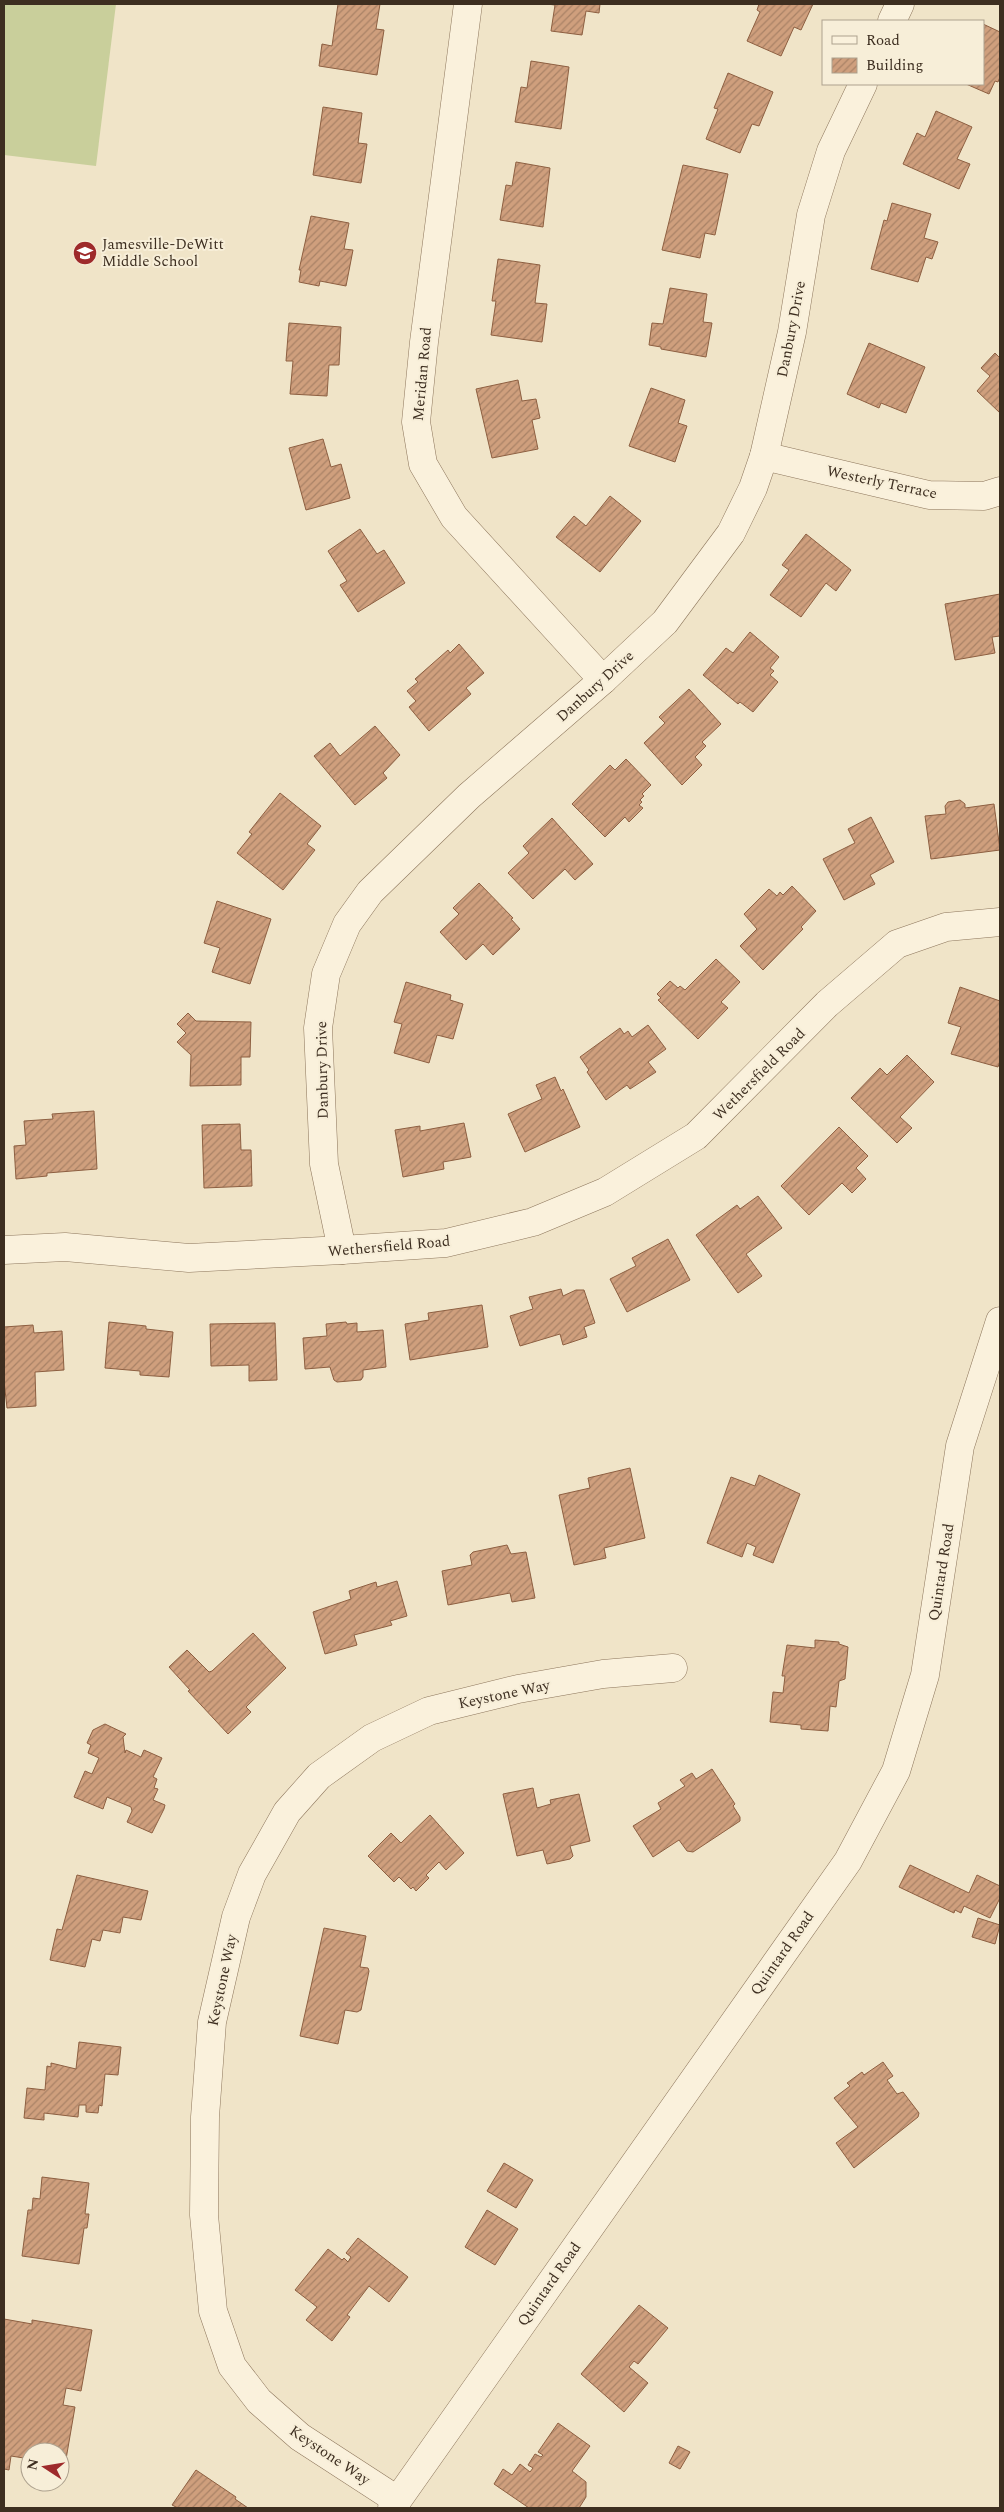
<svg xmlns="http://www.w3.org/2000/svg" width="1004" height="2512" font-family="Spectral,serif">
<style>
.garden{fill:#c9cf9b}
.building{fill:url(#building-hatch);stroke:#8d5f41}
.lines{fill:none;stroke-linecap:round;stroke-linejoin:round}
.street-casing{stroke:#8d765c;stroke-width:29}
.street{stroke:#faf1dc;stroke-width:28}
.labels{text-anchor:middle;stroke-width:4;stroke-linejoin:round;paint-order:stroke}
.poi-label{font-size:15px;fill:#3d2e20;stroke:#f7eed8;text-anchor:start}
.street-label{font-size:15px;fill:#3d2e20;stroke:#f7eed8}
</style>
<defs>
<pattern id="building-hatch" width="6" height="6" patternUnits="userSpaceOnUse" patternTransform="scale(1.25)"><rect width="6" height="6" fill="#cf9f7d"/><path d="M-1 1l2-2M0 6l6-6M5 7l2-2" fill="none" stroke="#a98266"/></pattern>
</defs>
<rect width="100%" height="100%" fill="#f0e4c8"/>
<!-- garden -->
<path class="garden" d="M 4,4 L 116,4 L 96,166 L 4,155 Z"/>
<!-- building -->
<g class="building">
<path d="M 338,4 L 380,4 L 376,29 L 384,30 L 377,75 L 319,66 L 322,44 L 332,46 Z"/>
<path d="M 547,4 L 600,4 L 599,13 L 586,11 L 582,35 L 551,31 L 555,5 Z"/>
<path d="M 759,4 L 813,4 L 801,30 L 794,27 L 781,56 L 747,41 L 760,12 L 757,10 Z"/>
<path d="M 983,24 L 1000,32 L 1000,77 L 998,82 L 995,81 L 989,94 L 966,84 L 983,84 Z"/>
<path d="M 531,61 L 569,67 L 561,129 L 515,122 L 521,87 L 527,88 Z"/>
<path d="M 728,73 L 773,92 L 759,126 L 752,124 L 740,153 L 706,139 L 718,109 L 714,108 Z"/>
<path d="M 323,107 L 362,113 L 358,143 L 367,144 L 361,183 L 313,175 Z"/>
<path d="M 936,111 L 972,127 L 957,159 L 970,164 L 959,189 L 903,164 L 917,133 L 925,137 Z"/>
<path d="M 516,162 L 550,168 L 543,227 L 500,220 L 506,185 L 512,186 Z"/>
<path d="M 683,165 L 728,174 L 715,235 L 705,233 L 700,258 L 662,250 Z"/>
<path d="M 892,203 L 931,214 L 924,238 L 938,242 L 932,259 L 926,257 L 918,282 L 871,269 L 884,220 L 887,221 Z"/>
<path d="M 311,216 L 349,223 L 344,249 L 353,250 L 346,286 L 320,281 L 319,286 L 299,282 L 301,270 L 299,270 Z"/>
<path d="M 498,259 L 540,265 L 535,303 L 547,304 L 542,342 L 491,335 L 496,301 L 492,301 Z"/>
<path d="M 670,288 L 707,294 L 703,322 L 712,323 L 706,357 L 661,349 L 661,347 L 649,345 L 652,323 L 663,324 Z"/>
<path d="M 289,323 L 341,327 L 339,365 L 329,365 L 327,396 L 290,394 L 293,361 L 286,361 Z"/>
<path d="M 869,343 L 925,367 L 906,413 L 881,403 L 879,408 L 847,394 Z"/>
<path d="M 995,353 L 1000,358 L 1000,413 L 977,391 L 990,376 L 981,368 Z"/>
<path d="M 518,380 L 522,401 L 536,399 L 540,418 L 532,420 L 538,449 L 492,458 L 476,389 Z"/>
<path d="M 651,388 L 685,400 L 678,423 L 687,426 L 675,462 L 629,446 Z"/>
<path d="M 323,439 L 331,467 L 341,464 L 350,498 L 306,510 L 289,448 Z"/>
<path d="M 610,496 L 641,521 L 600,572 L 556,537 L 574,516 L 586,526 Z"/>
<path d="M 360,529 L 377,554 L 384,550 L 405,583 L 358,612 L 340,585 L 347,581 L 328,551 Z"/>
<path d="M 806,534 L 851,570 L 836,591 L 826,583 L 801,617 L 770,595 L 789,570 L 782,565 Z"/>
<path d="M 1000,594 L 1000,636 L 992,637 L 995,653 L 955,660 L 945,604 Z"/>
<path d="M 750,632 L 779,657 L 770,668 L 774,671 L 770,675 L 778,682 L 753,712 L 740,702 L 738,704 L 703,675 L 726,648 L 733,653 Z"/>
<path d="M 459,644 L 484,673 L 466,688 L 471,694 L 429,731 L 409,707 L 416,701 L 407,691 L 418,682 L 415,679 L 448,650 L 450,653 Z"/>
<path d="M 689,689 L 721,724 L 702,742 L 706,746 L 695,757 L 702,765 L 682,785 L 644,743 L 665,723 L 659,717 Z"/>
<path d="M 375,726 L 400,755 L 383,773 L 387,778 L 355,805 L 314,756 L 330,743 L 340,756 Z"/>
<path d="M 626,759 L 651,785 L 642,794 L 644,796 L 640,800 L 642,802 L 639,805 L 643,808 L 629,822 L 625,817 L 605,837 L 572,804 L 610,765 L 615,770 Z"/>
<path d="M 280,793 L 321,826 L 307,844 L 315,850 L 283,890 L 237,853 L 252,834 L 249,832 Z"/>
<path d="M 960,800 L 965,804 L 965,808 L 994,804 L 1000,850 L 931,859 L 925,816 L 946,814 L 945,806 L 948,802 Z"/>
<path d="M 871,817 L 894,862 L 870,875 L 875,884 L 844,900 L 823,859 L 855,843 L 848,829 Z"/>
<path d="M 552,818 L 593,864 L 575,880 L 565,869 L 533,899 L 508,873 L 529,853 L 523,846 Z"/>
<path d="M 479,883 L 513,918 L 511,919 L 520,929 L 493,955 L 483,944 L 466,960 L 440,932 L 459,914 L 453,908 Z"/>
<path d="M 792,886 L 816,911 L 801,927 L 803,929 L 763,970 L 740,946 L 757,929 L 744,914 L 769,889 L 777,896 L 780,892 L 783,895 Z"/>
<path d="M 217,901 L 271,919 L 250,984 L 212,972 L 220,948 L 204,943 Z"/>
<path d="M 716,959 L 740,982 L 721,1002 L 728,1008 L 698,1039 L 658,1000 L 661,998 L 657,994 L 670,981 L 678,988 L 680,986 L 685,990 Z"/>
<path d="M 406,982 L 451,995 L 450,1000 L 463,1004 L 453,1039 L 437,1035 L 429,1063 L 394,1053 L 402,1024 L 394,1022 Z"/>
<path d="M 960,987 L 1000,1001 L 1000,1061 L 998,1067 L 951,1054 L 961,1027 L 948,1023 Z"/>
<path d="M 188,1013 L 196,1021 L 251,1022 L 250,1057 L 241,1057 L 241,1085 L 190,1086 L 191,1055 L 177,1042 L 186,1033 L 177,1024 Z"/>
<path d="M 648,1025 L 666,1049 L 648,1062 L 656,1072 L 630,1089 L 627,1085 L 606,1100 L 587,1072 L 589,1070 L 580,1057 L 620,1028 L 624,1034 L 628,1031 L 632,1037 Z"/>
<path d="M 907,1055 L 934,1082 L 900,1117 L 912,1128 L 897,1143 L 851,1098 L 880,1068 L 887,1075 Z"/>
<path d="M 555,1077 L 561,1091 L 563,1089 L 580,1127 L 525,1152 L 508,1114 L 542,1099 L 536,1085 Z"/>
<path d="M 94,1111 L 97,1169 L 47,1173 L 47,1176 L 16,1179 L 14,1146 L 26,1145 L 24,1121 L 53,1119 L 52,1114 Z"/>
<path d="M 464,1123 L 471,1157 L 443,1162 L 444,1169 L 403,1177 L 395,1130 L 420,1126 L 420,1131 Z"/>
<path d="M 240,1124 L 241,1150 L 251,1150 L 252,1186 L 204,1188 L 202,1125 Z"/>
<path d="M 839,1127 L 868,1156 L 856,1168 L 866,1179 L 852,1193 L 842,1183 L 809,1215 L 781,1186 Z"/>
<path d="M 758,1196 L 782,1228 L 746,1254 L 762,1276 L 738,1293 L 696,1235 L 737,1205 L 740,1209 Z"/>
<path d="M 668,1239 L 690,1280 L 627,1312 L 610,1279 L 636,1266 L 632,1258 Z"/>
<path d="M 561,1289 L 563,1296 L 576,1290 L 584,1290 L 595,1323 L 584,1327 L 587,1337 L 563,1345 L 560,1334 L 520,1346 L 510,1316 L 533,1309 L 529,1297 Z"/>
<path d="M 482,1305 L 488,1347 L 410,1360 L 405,1324 L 429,1320 L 428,1313 Z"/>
<path d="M 109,1322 L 146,1326 L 146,1329 L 173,1332 L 169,1377 L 140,1375 L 140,1371 L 105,1368 Z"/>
<path d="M 346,1322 L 347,1324 L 357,1323 L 357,1332 L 383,1330 L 386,1367 L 363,1370 L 363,1377 L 361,1380 L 337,1382 L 334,1380 L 330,1367 L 305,1369 L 303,1338 L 327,1336 L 326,1324 Z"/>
<path d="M 275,1323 L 277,1380 L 249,1381 L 249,1365 L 211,1366 L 210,1324 Z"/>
<path d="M 33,1325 L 34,1333 L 62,1331 L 64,1370 L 35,1372 L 36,1406 L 7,1408 L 4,1381 L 4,1327 Z"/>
<path d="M 630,1468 L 645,1538 L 604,1548 L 606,1558 L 574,1565 L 559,1495 L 590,1488 L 588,1478 Z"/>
<path d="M 759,1475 L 800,1494 L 773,1563 L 753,1555 L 756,1547 L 747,1543 L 742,1557 L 707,1543 L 731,1477 L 755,1486 Z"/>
<path d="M 507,1545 L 511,1554 L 526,1552 L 535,1598 L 512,1602 L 510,1593 L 448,1605 L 442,1571 L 472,1565 L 470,1555 L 473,1552 Z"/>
<path d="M 397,1581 L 407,1616 L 390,1621 L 392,1625 L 354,1635 L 357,1645 L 325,1654 L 313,1612 L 351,1599 L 349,1591 L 376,1582 L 377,1587 Z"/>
<path d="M 253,1633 L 286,1668 L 246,1707 L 251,1712 L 228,1734 L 188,1691 L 190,1690 L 169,1667 L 187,1650 L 209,1672 L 212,1671 Z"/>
<path d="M 815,1640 L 839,1642 L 839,1644 L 848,1647 L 845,1679 L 839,1681 L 836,1707 L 830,1706 L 828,1731 L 801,1729 L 801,1725 L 770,1722 L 773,1692 L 783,1693 L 785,1676 L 782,1676 L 787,1645 L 815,1648 Z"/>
<path d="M 105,1724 L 126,1734 L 123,1737 L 125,1753 L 126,1750 L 141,1757 L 144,1750 L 162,1758 L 153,1777 L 157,1779 L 154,1788 L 158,1789 L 153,1800 L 165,1805 L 164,1809 L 152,1833 L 127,1822 L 132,1811 L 131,1807 L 107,1797 L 103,1809 L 74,1797 L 85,1771 L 92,1774 L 99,1758 L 88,1753 L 91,1745 L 87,1743 L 93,1730 Z"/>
<path d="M 712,1769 L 735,1804 L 733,1806 L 740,1817 L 740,1821 L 693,1852 L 687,1851 L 679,1840 L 653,1857 L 633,1826 L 661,1809 L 658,1803 L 685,1786 L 680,1780 L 692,1773 L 696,1779 Z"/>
<path d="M 533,1788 L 537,1808 L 551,1804 L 550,1800 L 579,1794 L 590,1841 L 570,1846 L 573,1856 L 570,1859 L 547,1864 L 543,1850 L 517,1856 L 503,1794 Z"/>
<path d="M 430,1815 L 464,1853 L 446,1870 L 439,1862 L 426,1875 L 429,1878 L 416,1891 L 413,1887 L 411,1889 L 399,1877 L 394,1882 L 368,1856 L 391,1833 L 401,1843 Z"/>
<path d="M 910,1865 L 969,1893 L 977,1875 L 1000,1886 L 1000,1898 L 990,1918 L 964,1906 L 961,1913 L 955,1910 L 954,1913 L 899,1887 Z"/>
<path d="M 77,1875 L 148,1891 L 141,1920 L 123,1917 L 120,1933 L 103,1930 L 100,1941 L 92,1939 L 85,1967 L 50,1960 L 57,1929 L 62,1930 Z"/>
<path d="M 978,1918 L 1000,1925 L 995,1944 L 972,1937 Z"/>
<path d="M 324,1928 L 366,1936 L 360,1967 L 368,1968 L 369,1971 L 361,2010 L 357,2012 L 345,2010 L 338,2044 L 300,2036 Z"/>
<path d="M 79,2042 L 121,2047 L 118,2075 L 105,2074 L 102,2106 L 99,2105 L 98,2113 L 86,2112 L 86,2105 L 79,2105 L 78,2117 L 44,2113 L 44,2120 L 24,2118 L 27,2088 L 45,2090 L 47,2066 L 51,2067 L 51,2063 L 76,2069 Z"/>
<path d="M 883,2062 L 893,2076 L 887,2080 L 897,2094 L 903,2092 L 919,2113 L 918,2117 L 854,2168 L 836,2143 L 858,2127 L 834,2098 L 850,2086 L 847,2083 L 862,2072 L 864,2075 Z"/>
<path d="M 504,2163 L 533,2180 L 516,2208 L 487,2191 Z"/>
<path d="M 42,2177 L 89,2183 L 85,2214 L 89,2214 L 87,2228 L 84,2228 L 79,2264 L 22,2256 L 28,2210 L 32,2210 L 33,2198 L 40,2199 Z"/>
<path d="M 487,2210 L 518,2229 L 495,2265 L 465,2247 Z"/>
<path d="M 358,2238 L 408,2277 L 389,2302 L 369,2286 L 347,2315 L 350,2317 L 332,2341 L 306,2320 L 317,2307 L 295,2290 L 328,2249 L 342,2260 L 344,2258 L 348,2262 L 351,2257 L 346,2253 Z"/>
<path d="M 639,2305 L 668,2328 L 638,2364 L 634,2361 L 629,2367 L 648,2383 L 624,2412 L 581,2374 Z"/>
<path d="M 4,2319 L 32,2324 L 32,2320 L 92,2330 L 81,2391 L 66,2388 L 63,2405 L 75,2407 L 65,2465 L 60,2464 L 60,2452 L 30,2452 L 30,2459 L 11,2456 L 9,2470 L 4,2469 Z"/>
<path d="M 558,2423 L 590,2446 L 572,2471 L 586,2482 L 586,2497 L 579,2508 L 529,2508 L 494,2484 L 503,2469 L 512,2475 L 520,2464 L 530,2472 L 533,2468 L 528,2465 L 535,2454 L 541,2457 L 543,2455 L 538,2452 Z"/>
<path d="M 678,2446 L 690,2452 L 680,2469 L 669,2463 Z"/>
<path d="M 196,2470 L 236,2497 L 235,2499 L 248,2508 L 178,2508 L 172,2505 Z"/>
</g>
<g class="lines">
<!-- street casing -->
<g class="street-casing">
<g id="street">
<path d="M 468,4 L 424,342 L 416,422 L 423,464 L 454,517 L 603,680"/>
<path d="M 892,21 L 900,4"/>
<path d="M 764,456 L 929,495 L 984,496 L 1000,491"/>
<path d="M 4,1250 L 65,1247 L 189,1258 L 342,1250 L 446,1243 L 533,1222 L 605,1192 L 696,1136 L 827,1004 L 897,944 L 946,927 L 1000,922"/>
<path d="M 342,1250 L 324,1164 L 318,1028 L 326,974 L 347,924 L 370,892 L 469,796 L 603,680 L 665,622 L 731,533 L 753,488 L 764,456 L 792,332 L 811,215 L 831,151 L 863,84"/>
<path d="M 397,2500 L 300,2437 L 259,2401 L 232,2366 L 213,2311 L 204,2215 L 205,2117 L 212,2022 L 236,1917 L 252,1874 L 287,1812 L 319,1776 L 372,1738 L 429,1711 L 518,1689 L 603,1674 L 673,1668"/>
<path d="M 392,2508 L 848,1861 L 896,1771 L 925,1675 L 960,1446 L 1000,1321"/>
</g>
</g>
<!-- street -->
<use href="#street" class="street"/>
</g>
<!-- icons -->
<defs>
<g id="school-disc" transform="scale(1.25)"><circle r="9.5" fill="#9e2a2b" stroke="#f7eed8"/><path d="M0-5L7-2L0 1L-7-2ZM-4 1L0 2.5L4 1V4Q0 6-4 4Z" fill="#fff"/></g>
</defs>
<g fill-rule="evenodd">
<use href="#school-disc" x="85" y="253"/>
</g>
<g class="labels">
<!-- poi labels -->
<g class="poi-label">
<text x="102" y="249">Jamesville-DeWitt<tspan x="102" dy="17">Middle School</tspan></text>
</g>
<!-- street labels -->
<g class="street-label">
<text transform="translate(791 329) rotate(-79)" y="5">Danbury Drive</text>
<text transform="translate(422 374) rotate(-85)" y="5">Meridan Road</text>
<text transform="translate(882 482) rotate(12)" y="5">Westerly Terrace</text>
<text transform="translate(595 686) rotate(-42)" y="5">Danbury Drive</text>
<text transform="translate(322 1070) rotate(-91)" y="5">Danbury Drive</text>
<text transform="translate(759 1074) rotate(-45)" y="5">Wethersfield Road</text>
<text transform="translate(389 1246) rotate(-5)" y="5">Wethersfield Road</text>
<text transform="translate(941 1572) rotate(-81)" y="5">Quintard Road</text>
<text transform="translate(504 1694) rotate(-12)" y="5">Keystone Way</text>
<text transform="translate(782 1953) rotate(-55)" y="5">Quintard Road</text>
<text transform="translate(222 1980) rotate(-78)" y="5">Keystone Way</text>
<text transform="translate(549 2284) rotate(-55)" y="5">Quintard Road</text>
<text transform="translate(330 2455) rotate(34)" y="5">Keystone Way</text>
</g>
</g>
<!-- border -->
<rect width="1004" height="2512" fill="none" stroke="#3d2e20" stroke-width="10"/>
<!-- legend -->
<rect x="822" y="20" width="162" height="65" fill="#f7eed8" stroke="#ada18e"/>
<rect x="832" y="36" width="25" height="8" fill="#faf1dc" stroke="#ada18e"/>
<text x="866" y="45" font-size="15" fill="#3d2e20">Road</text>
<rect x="832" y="58" width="25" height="15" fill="url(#building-hatch)" stroke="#ada18e"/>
<text x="866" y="70" font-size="15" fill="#3d2e20">Building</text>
<!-- north arrow -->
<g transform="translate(45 2467) rotate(282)"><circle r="24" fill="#f7eed8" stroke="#ada18e"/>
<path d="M0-4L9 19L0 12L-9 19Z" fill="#9e2a2b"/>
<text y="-8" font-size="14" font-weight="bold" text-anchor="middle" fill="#3d2e20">N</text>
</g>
</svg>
